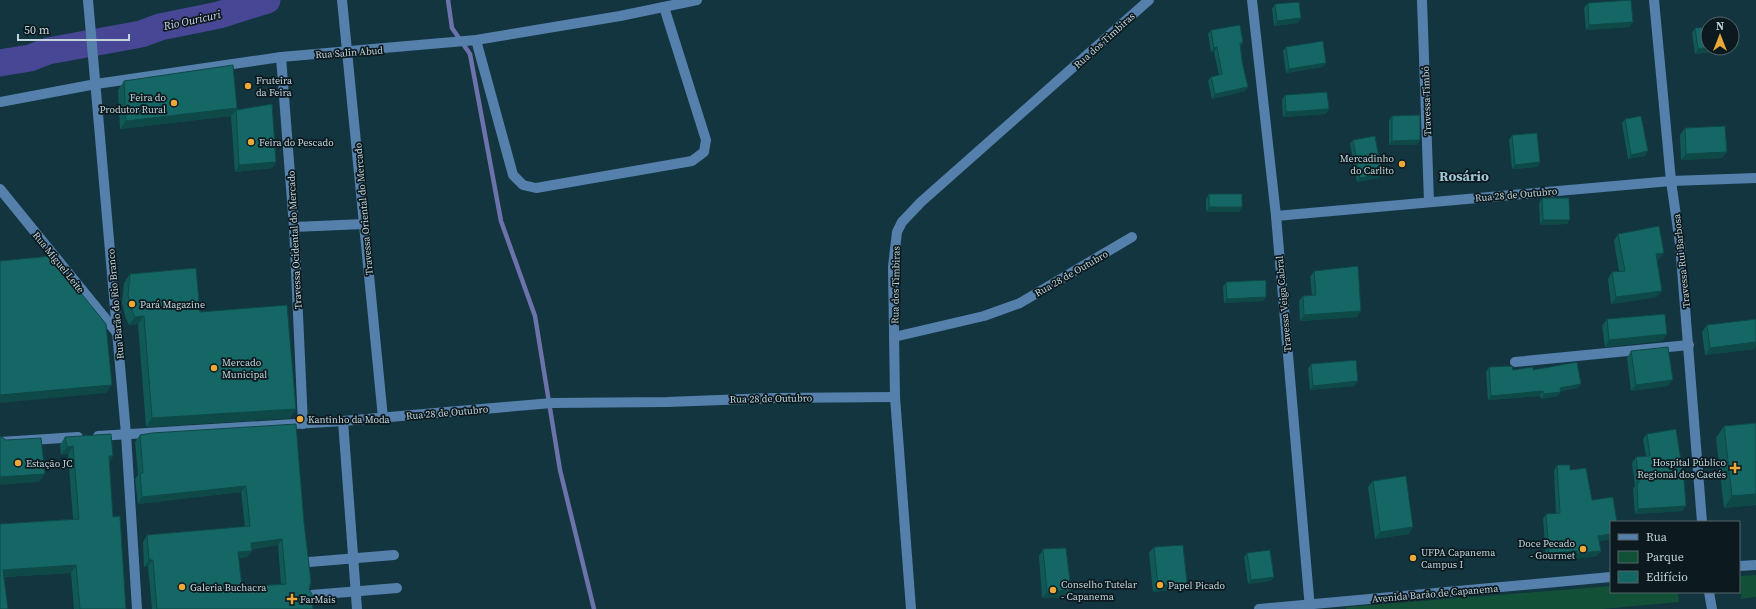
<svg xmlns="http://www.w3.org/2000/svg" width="1756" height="609" font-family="'Source Serif 4',serif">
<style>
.green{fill:#135038}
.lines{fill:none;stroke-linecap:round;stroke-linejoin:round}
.stream{stroke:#6c72aa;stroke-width:4.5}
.river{stroke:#474795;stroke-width:27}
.minor{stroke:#5580ac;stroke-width:10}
.wall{fill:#115957;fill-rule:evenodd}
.shaded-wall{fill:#0e4847}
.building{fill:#146765;stroke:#0e4847;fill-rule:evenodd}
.poi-dot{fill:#eca93a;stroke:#0c1a1f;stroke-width:1.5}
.labels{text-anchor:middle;stroke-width:3.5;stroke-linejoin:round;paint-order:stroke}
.street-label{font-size:10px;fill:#c2d5db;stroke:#0c1a1f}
.poi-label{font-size:10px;fill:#c2d5db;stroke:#0c1a1f;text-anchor:start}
.water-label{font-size:11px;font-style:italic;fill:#d5d8ee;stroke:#0c1a1f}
.district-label{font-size:14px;font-weight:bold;fill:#a1c7d4;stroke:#0c1a1f}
</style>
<rect width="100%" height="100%" fill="#123540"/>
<!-- green -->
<g class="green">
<path d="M 1756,575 L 1756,597 L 1741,599 L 1740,576 Z"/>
<path d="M 1611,586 L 1611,592 L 1678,592 L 1679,602 L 1602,609 L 1346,609 L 1346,607 Z"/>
</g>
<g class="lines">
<!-- stream -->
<path class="stream" d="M 448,0 L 452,28 L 470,54 L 501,221 L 535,316 L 560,470 L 594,609"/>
<!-- river -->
<path class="river" d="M 0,63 L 30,58 L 48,51 L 141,34 L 160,27 L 219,15 L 267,0"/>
<!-- minor -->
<g class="minor">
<path d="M 88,0 L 126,434 L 137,609"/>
<path d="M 342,0 L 383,418"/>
<path d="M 1252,0 L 1276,216 L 1310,609"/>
<path d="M 1422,0 L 1429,202"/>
<path d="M 1654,0 L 1671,181 L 1680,244 L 1702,522"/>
<path d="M 476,40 L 513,175 L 523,185 L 536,188 L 692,161 L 704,152 L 706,140 L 664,7"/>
<path d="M 281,57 L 294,227 L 303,424"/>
<path d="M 0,102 L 96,84 L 281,57 L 476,40 L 620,16 L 697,0"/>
<path d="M 0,189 L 118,334"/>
<path d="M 1276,216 L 1671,181 L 1756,178"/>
<path d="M 294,227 L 364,224"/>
<path d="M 894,337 L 984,316 L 1020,303 L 1132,237"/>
<path d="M 1515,362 L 1689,345"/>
<path d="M 343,421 L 357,609"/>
<path d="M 98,436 L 343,421 L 552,403 L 667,402 L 774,398 L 895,397"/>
<path d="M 0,442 L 78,437"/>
<path d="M 309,562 L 394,555"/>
<path d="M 1739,566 L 1756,565"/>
<path d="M 1709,592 L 1712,609"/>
<path d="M 311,595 L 397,588"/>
<path d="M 911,609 L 895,397 L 893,267 L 897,232 L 902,222 L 921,202 L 1149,0"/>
<path d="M 1259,609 L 1611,577"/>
</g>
</g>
<!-- wall -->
<g class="wall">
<path d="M 1588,3 L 1633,22 L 1629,27 L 1586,30 L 1584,8 Z"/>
<path d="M 1275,4 L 1301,18 L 1298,23 L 1274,26 L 1272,9 Z"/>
<path d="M 1695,28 L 1736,49 L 1695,54 L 1692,33 Z"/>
<path d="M 1211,30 L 1243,43 L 1240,46 L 1245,91 L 1212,99 L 1208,81 L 1211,77 L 1219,75 L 1214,52 L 1211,52 L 1208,34 Z"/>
<path d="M 1286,47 L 1326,63 L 1323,67 L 1286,73 L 1283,51 Z"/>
<path d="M 124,81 L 237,108 L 236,110 L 276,162 L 272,168 L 235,172 L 231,116 L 120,129 L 118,90 Z"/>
<path d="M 1285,95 L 1329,109 L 1326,114 L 1283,117 L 1282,99 Z"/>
<path d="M 1392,116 L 1420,140 L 1417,145 L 1389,145 L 1389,120 Z"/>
<path d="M 1625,119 L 1645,156 L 1628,159 L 1622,123 Z"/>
<path d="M 1685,128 L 1727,152 L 1722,158 L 1681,160 L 1680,135 Z"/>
<path d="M 1512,135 L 1540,162 L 1537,167 L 1512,169 L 1509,140 Z"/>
<path d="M 1353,140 L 1379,178 L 1357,182 L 1350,144 Z"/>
<path d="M 1209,194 L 1242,207 L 1239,212 L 1206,212 L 1206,199 Z"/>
<path d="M 1542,198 L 1567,224 L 1540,225 L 1539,203 Z"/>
<path d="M 1618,234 L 1659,259 L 1657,260 L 1657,297 L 1611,304 L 1608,279 L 1612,272 L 1619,271 L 1614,241 Z"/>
<path d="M 1314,271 L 1357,317 L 1300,321 L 1299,301 L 1303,296 L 1312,295 L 1310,277 Z"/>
<path d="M 130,274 L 200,312 L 296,409 L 290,418 L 146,427 L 138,324 L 129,325 L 125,316 L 122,303 L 124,283 Z"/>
<path d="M 1226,282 L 1266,297 L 1263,301 L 1224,303 L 1223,287 Z"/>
<path d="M 1607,319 L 1667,334 L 1662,341 L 1605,347 L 1602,326 Z"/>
<path d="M 1707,325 L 1755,349 L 1705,355 L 1702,332 Z"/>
<path d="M 1631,351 L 1668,386 L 1631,391 L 1627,358 Z"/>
<path d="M 1311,364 L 1355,386 L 1310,390 L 1308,369 Z"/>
<path d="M 1489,367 L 1513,370 L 1533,370 L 1578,388 L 1561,391 L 1558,396 L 1541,399 L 1540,396 L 1488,400 L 1486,372 Z"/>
<path d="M 296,424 L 309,589 L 313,609 L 152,609 L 148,566 L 144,567 L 143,542 L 147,535 L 245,527 L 241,492 L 138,504 L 135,479 L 138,475 L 135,442 L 140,435 ZM 278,545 L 281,584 L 242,587 L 239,558 L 247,557 L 252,551 L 252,549 Z"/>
<path d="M 1724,426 L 1756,505 L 1724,508 L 1716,438 Z"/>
<path d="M 1647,434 L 1686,506 L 1682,511 L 1635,514 L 1633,489 L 1635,486 L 1632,463 L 1636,457 L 1646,456 L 1643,439 Z"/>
<path d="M 65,437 L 113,456 L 109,462 L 113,517 L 126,609 L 74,609 L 71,573 L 4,577 L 0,609 L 0,524 L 73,519 L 68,454 L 61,455 L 60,445 Z"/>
<path d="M 1557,465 L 1570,470 L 1592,500 L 1611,522 L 1611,539 L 1599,541 L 1601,551 L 1597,556 L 1574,559 L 1574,556 L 1546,558 L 1543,519 L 1546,514 L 1556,513 L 1554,471 Z"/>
<path d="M 1373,481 L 1409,534 L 1375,539 L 1368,487 Z"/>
<path d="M 1154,547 L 1187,583 L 1182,589 L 1153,592 L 1149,553 Z"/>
<path d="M 1043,549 L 1071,590 L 1066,597 L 1042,598 L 1039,556 Z"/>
<path d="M 1247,553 L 1271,581 L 1248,584 L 1244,557 Z"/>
</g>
<!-- shaded-wall -->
<g class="shaded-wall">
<path d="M 1301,18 L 1298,23 L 1274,26 L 1277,21 Z"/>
<path d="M 1633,22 L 1629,27 L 1586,30 L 1589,25 Z"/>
<path d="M 1739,44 L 1736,49 L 1695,54 L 1698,49 L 1708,48 L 1732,48 L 1732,45 Z"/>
<path d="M 1217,47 L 1214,52 L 1211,52 L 1214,48 Z"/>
<path d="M 1326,63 L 1323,67 L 1286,73 L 1289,69 Z"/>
<path d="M 1248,87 L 1245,91 L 1212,99 L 1215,94 Z"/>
<path d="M 237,108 L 231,116 L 120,129 L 126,121 Z"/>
<path d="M 1329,109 L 1326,114 L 1283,117 L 1286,112 Z"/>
<path d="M 1420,140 L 1417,145 L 1389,145 L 1392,141 Z"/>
<path d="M 1648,151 L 1645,156 L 1628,159 L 1631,155 Z"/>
<path d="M 1727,152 L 1722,158 L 1681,160 L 1686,154 Z"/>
<path d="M 276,162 L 272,168 L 235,172 L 239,165 Z"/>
<path d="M 1540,162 L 1537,167 L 1512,169 L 1515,165 Z"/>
<path d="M 1382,174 L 1379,178 L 1357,182 L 1360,178 Z"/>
<path d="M 1209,207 L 1242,207 L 1239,212 L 1206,212 Z"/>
<path d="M 1543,220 L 1570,220 L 1567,224 L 1540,225 Z"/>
<path d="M 1664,253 L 1659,259 L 1652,261 L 1656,254 Z"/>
<path d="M 1662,291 L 1657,297 L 1611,304 L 1616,297 Z"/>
<path d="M 1266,297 L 1263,301 L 1224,303 L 1227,299 Z"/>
<path d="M 1361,311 L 1357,317 L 1300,321 L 1304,315 Z"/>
<path d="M 144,316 L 138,324 L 129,325 L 135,317 Z"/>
<path d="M 1667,334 L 1662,341 L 1605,347 L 1609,340 Z"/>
<path d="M 1756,342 L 1756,346 L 1755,349 L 1705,355 L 1710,348 Z"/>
<path d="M 1673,380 L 1668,386 L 1631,391 L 1636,385 Z"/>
<path d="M 1358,381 L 1355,386 L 1310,390 L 1313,386 Z"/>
<path d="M 1581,384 L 1578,388 L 1557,392 L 1560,388 Z"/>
<path d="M 112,385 L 106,393 L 0,403 L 0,395 Z"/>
<path d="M 1543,391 L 1540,396 L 1488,400 L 1491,396 Z"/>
<path d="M 1561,392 L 1558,396 L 1541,399 L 1544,394 Z"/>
<path d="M 296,409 L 290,418 L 146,427 L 152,418 Z"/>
<path d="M 73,446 L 68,454 L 61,455 L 67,447 Z"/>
<path d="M 109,456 L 113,456 L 108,463 Z"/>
<path d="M 45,474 L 39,482 L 0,485 L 0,477 Z"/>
<path d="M 246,486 L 241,492 L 138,504 L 142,497 Z"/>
<path d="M 1756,494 L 1756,505 L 1724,508 L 1732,496 Z"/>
<path d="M 1686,506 L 1682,511 L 1635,514 L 1638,509 Z"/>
<path d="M 1413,527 L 1409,534 L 1375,539 L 1380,532 Z"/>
<path d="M 1611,534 L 1611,539 L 1594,541 L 1598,536 Z"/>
<path d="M 282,539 L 278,545 L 247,549 L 251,543 Z"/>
<path d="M 252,551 L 247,557 L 234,559 L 238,552 Z"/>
<path d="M 1577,551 L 1574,556 L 1546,558 L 1549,553 Z"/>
<path d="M 1601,551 L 1597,556 L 1574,559 L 1578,553 Z"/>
<path d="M 149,560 L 153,560 L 148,566 L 144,567 Z"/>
<path d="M 76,565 L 71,573 L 0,577 L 3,570 Z"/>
<path d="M 1274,577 L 1271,581 L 1248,584 L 1251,580 Z"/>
<path d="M 1187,583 L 1182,589 L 1153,592 L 1158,586 Z"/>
<path d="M 1071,590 L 1066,597 L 1042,598 L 1047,592 Z"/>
</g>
<!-- building -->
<g class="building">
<path d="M 1631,0 L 1633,22 L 1589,25 L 1588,3 Z"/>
<path d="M 1299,2 L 1301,18 L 1277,21 L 1275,4 Z"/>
<path d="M 1732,24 L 1736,24 L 1739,44 L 1732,45 Z"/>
<path d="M 1240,25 L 1243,43 L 1240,43 L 1242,61 L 1248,87 L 1215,94 L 1211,77 L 1222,74 L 1217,47 L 1214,48 L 1211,30 Z"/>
<path d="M 1708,27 L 1708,48 L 1698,49 L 1695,28 Z"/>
<path d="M 1323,41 L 1326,63 L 1289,69 L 1286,47 Z"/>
<path d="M 233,65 L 237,108 L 126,121 L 124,81 Z"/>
<path d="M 1327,92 L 1329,109 L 1286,112 L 1285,95 Z"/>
<path d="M 272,104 L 276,162 L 239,165 L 236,110 Z"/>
<path d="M 1420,115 L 1420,140 L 1392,141 L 1392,116 Z"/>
<path d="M 1641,116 L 1648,151 L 1631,155 L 1625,119 Z"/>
<path d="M 1725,126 L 1727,152 L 1686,154 L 1685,128 Z"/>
<path d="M 1537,133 L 1540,162 L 1515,165 L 1512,135 Z"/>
<path d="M 1375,136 L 1382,174 L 1360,178 L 1353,140 Z"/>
<rect x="1209" y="194" width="33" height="13"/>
<path d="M 1542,198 L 1569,198 L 1570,220 L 1543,220 Z"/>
<path d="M 1659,226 L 1664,253 L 1656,254 L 1662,291 L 1616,297 L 1612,272 L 1625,271 L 1618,234 Z"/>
<path d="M 51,256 L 106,324 L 112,385 L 0,395 L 0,261 Z"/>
<path d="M 1358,266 L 1361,311 L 1304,315 L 1303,296 L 1316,295 L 1314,271 Z"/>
<path d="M 196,268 L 200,312 L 287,305 L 296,409 L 152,418 L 144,316 L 135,317 L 131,308 L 128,295 L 130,274 Z"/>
<path d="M 1266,280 L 1266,297 L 1227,299 L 1226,282 Z"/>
<path d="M 1665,314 L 1667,334 L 1609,340 L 1607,319 Z"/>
<path d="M 1756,319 L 1756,342 L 1710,348 L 1707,325 Z"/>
<path d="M 1668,347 L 1673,380 L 1636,385 L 1631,351 Z"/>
<path d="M 1356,360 L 1358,381 L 1313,386 L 1311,364 Z"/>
<path d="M 1577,362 L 1581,384 L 1560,388 L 1561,392 L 1544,394 L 1543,391 L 1491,396 L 1489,367 L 1512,366 L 1513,370 L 1533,367 L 1533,370 Z"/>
<path d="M 1756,423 L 1756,494 L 1732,496 L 1724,426 Z"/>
<path d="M 296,424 L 304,522 L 311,582 L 309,589 L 312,594 L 313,609 L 157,609 L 153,560 L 149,560 L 147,535 L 250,526 L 246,486 L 142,497 L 140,473 L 143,473 L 140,435 L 152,433 ZM 282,539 L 286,584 L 242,587 L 238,552 L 252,551 L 251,543 Z"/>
<path d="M 1676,429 L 1684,480 L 1686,506 L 1638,509 L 1637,483 L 1639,483 L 1636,457 L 1650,456 L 1647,434 Z"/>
<path d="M 111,434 L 113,456 L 109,456 L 113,517 L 120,516 L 126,609 L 80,609 L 76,565 L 3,570 L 8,609 L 0,609 L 0,524 L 79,519 L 73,446 L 67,447 L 65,437 Z"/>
<path d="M 0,436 L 6,440 L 41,438 L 45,474 L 0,477 Z"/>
<path d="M 1557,465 L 1570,465 L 1570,470 L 1586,468 L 1592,500 L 1613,497 L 1617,522 L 1611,522 L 1611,534 L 1598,536 L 1601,551 L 1578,553 L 1577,551 L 1549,553 L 1546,514 L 1560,513 Z"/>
<path d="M 1406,476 L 1413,527 L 1380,532 L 1373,481 Z"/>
<path d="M 1183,545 L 1187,583 L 1158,586 L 1154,547 Z"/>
<path d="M 1066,548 L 1071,590 L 1047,592 L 1043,549 Z"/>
<path d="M 1270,550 L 1274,577 L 1251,580 L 1247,553 Z"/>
</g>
<!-- markers -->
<g class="poi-dot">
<circle cx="248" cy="86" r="4"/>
<circle cx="174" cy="103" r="4"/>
<circle cx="251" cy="142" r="4"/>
<circle cx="1402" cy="164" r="4"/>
<circle cx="132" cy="304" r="4"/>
<circle cx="214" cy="368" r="4"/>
<circle cx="300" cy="419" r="4"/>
<circle cx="18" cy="463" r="4"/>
<path d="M1733 462h4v4h4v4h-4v4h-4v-4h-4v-4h4z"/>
<circle cx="1583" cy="549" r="4"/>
<circle cx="1413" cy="558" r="4"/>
<circle cx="1160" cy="585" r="4"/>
<circle cx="182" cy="587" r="4"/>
<circle cx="1053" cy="590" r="4"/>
<path d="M290 593h4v4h4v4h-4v4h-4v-4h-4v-4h4z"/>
</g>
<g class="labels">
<!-- street labels -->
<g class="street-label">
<text transform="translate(1104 40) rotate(-42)" y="4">Rua dos Timbiras</text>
<text transform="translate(349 52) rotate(-4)" y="4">Rua Salin Abud</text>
<text transform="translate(1426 101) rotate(-92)" y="4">Travessa Timbó</text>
<text transform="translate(1516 194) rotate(-5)" y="4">Rua 28 de Outubro</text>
<text transform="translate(363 209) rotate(-95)" y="4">Travessa Oriental do Mercado</text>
<text transform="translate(294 240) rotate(-93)" y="4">Travessa Ocidental do Mercado</text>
<text transform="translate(1681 261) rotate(-96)" y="4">Travessa Rui Barbosa</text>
<text transform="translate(59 262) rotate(51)" y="4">Rua Miguel Leite</text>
<text transform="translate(1071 273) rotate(-30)" y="4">Rua 28 de Outubro</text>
<text transform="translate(895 285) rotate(-89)" y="4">Rua dos Timbiras</text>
<text transform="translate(115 304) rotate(-95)" y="4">Rua Barão do Rio Branco</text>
<text transform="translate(1283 304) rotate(-95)" y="4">Travessa Veiga Cabral</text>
<text transform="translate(771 398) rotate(-1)" y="4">Rua 28 de Outubro</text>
<text transform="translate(447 412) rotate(-5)" y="4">Rua 28 de Outubro</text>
<text transform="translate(1435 593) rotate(-5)" y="4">Avenida Barão de Capanema</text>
</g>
<!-- poi labels -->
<g class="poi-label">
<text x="256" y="84">Fruteira<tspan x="256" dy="12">da Feira</tspan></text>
<text x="166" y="101" text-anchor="end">Feira do<tspan x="166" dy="12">Produtor Rural</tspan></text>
<text x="259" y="146">Feira do Pescado</text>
<text x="1394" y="162" text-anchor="end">Mercadinho<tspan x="1394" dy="12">do Carlito</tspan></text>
<text x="140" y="308">Pará Magazine</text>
<text x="222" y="366">Mercado<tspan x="222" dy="12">Municipal</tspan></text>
<text x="308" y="423">Kantinho da Moda</text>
<text x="1726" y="466" text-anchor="end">Hospital Público<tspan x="1726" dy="12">Regional dos Caetés</tspan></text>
<text x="26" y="467">Estação JC</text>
<text x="1575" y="547" text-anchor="end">Doce Pecado<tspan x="1575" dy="12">- Gourmet</tspan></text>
<text x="1421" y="556">UFPA Capanema<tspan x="1421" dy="12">Campus I</tspan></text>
<text x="1061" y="588">Conselho Tutelar<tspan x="1061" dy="12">- Capanema</tspan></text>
<text x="1168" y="589">Papel Picado</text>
<text x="190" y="591">Galeria Buchacra</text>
<text x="300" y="603">FarMais</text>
</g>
<!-- water labels -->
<g class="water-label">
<text transform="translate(192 20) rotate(-12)" y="4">Rio Ouricuri</text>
</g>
<!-- district labels -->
<g class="district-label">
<text x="1464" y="181">Rosário</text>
</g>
</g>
<!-- legend -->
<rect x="1610" y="521" width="130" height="72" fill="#0c1a1f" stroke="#55656a"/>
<rect x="1618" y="534" width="20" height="6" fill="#5580ac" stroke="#55656a"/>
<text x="1646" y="541" font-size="12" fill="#c2d5db">Rua</text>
<rect x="1618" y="551" width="20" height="12" fill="#135038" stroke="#55656a"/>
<text x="1646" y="561" font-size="12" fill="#c2d5db">Parque</text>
<rect x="1618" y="571" width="20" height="12" fill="#146765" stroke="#55656a"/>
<text x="1646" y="581" font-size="12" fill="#c2d5db">Edifício</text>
<!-- north arrow -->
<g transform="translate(1720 36)"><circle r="19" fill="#0c1a1f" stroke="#55656a"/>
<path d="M0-3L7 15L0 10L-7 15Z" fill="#eca93a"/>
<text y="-6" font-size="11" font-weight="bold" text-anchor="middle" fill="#c2d5db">N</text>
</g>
<!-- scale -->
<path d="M18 34v6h111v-6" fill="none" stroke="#c2d5db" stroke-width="2"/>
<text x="24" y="34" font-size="12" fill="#c2d5db" stroke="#0c1a1f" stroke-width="3" paint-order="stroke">50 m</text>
</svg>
